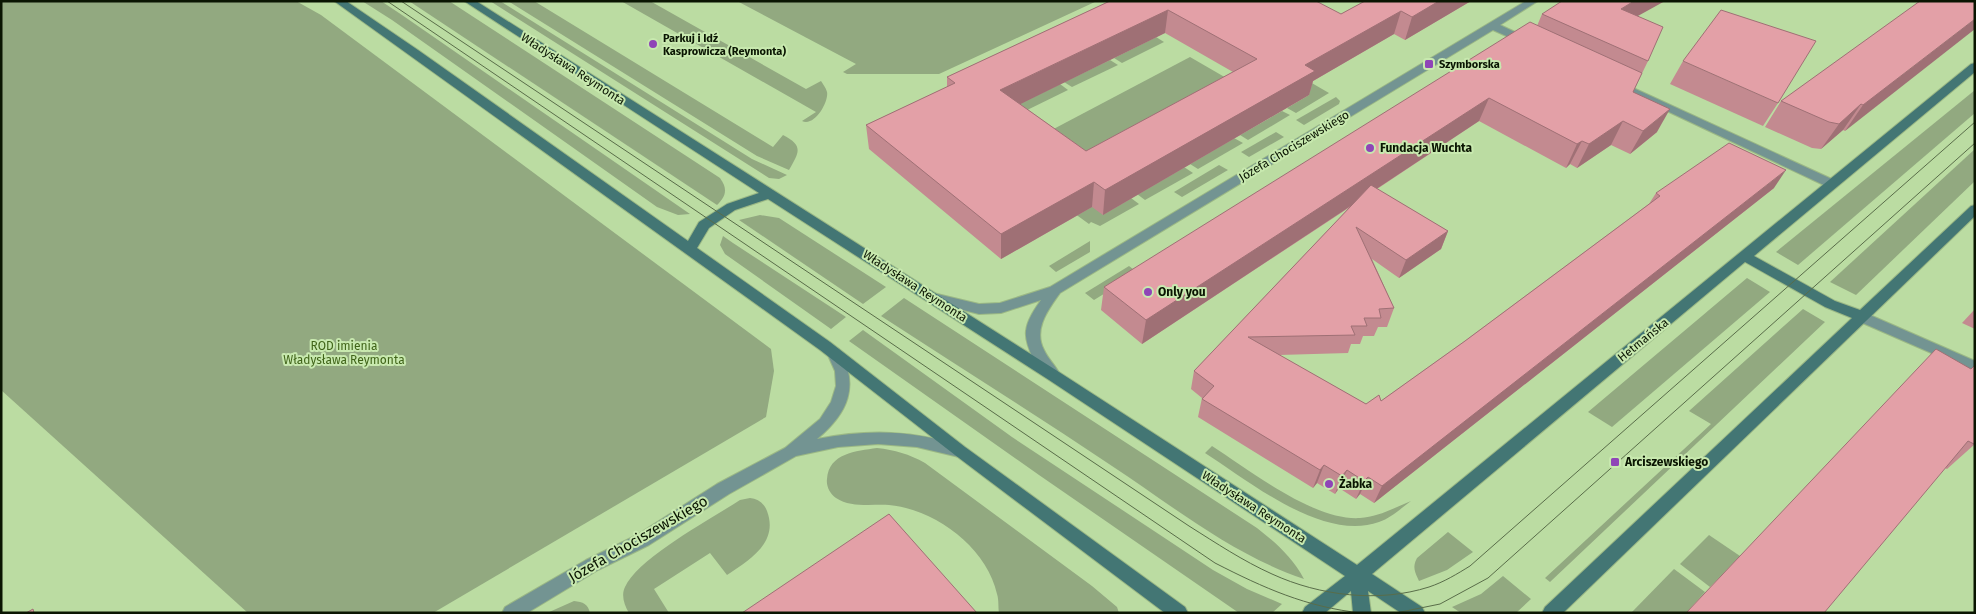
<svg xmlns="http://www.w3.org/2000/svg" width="1976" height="614" font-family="'Fira Sans',sans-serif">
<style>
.green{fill:#92a980}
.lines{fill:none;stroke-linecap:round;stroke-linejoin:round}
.minor-casing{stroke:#9bb885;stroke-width:2}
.secondary-casing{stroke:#9bb885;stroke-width:2}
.minor{fill:#739492;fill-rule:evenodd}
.secondary{fill:#437674;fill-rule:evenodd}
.tram{stroke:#596d49;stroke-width:1}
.wall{fill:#c38a90;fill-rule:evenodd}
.shaded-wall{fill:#9f7075}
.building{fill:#e3a0a7;stroke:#9f7075;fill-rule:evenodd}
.poi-dot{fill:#8f45b7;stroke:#c8e9af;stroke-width:2}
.labels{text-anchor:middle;stroke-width:4;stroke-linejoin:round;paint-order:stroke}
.far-poi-label{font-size:11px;font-weight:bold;fill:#0a1502;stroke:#c8e9af;text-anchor:start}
.street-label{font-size:12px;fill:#0a1502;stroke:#c8e9af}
.poi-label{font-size:12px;font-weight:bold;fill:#0a1502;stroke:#c8e9af;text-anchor:start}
.park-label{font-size:12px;fill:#406419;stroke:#c8e9af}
.near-street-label{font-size:15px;fill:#0a1502;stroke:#c8e9af}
</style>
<rect width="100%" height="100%" fill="#bbdca2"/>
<!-- green -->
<g class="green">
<path d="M 1,1 L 296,1 L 321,15 L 771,349 L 774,371 L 766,417 L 433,613 L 248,613 L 1,390 Z"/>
<path d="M 362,1 L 381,1 L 402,15 L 690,214 L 678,215 L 657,207 L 392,20 Z"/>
<path d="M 409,1 L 449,1 L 720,178 C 728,189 726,196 717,205 Z"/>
<path d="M 490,1 L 500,1 L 752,159 L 787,175 L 779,179 L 769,178 Z"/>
<path d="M 508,1 L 534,1 L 773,147 L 783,135 C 804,146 799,152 789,170 L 757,156 Z"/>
<path d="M 621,1 L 650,1 L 806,89 L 821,81 C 823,84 826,88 827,92 C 829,101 815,127 802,121 L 816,112 Z"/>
<path d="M 737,1 L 1097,1 L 939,74 L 847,74 L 843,72 L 856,64 Z"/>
<path d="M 1156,37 L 1164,42 L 1122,63 L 1114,58 Z"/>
<path d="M 1190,57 L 1228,79 L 1083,157 L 1046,133 Z"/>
<path d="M 1110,60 L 1118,65 L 1072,87 L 1064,82 Z"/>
<path d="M 1272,60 L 1329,93 L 1296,113 L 1287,108 L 1309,95 Z"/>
<path d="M 1060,84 L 1068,90 L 1019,114 L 1011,108 Z"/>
<path d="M 1975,90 L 1975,113 L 1798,265 L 1776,252 Z"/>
<path d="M 1336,97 L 1340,101 L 1339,104 L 1304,125 L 1296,120 Z"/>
<path d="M 1282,111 L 1290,115 L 1248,140 L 1240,135 Z"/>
<path d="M 1276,132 L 1284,137 L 1249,157 L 1241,152 Z"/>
<path d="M 1234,138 L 1243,143 L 1198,169 L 1190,164 Z"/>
<path d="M 1975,149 L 1975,181 L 1856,295 L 1830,282 Z"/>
<path d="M 1219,165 L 1228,170 L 1182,197 L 1174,192 Z"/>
<path d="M 1184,167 L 1193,173 L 1145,200 L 1137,194 Z"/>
<path d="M 1038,187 L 1131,198 L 1139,204 L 1100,226 L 1091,222 L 1089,224 Z"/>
<path d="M 760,215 L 779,218 L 886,287 L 863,304 L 739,220 Z"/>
<path d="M 723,236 L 733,243 L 846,317 L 831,329 L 725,254 L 720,245 Z"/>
<path d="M 1090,241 L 1090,252 L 1056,272 L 1049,266 Z"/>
<path d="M 1129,266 L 1138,273 L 1094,300 L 1085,293 Z"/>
<path d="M 1747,278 L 1770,292 L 1612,427 L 1588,412 Z"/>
<path d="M 904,298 L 1257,528 C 1276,543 1292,557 1304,579 C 1233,555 1174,507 1112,466 C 1036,415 958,366 881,316 Z"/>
<path d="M 1803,309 L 1825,322 L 1550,582 L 1545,578 L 1711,424 L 1689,411 Z"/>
<path d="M 863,330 L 1012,437 L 1213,570 L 1247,589 L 1282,604 L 1272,613 L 1239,613 L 1039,475 L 849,341 Z"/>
<path d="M 1212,446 C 1251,471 1314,521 1360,518 C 1378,517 1394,508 1411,501 C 1400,509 1391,518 1379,522 C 1323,542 1250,482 1205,453 Z"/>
<path d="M 877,448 C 895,450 909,454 925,463 L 1092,586 L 1117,607 L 1119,613 L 999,613 C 998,607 999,600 997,594 C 987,547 934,509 889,505 C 872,504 851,508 836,498 C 830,494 826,486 827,479 C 829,453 856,451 877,448 Z"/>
<path d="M 750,498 C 758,499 764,503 767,511 C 779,543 749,560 727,575 L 710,553 L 654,589 L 669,613 L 629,613 C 624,605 621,595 625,587 C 638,558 711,519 740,500 Z"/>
<path d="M 1448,532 L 1473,552 L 1447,570 L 1419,581 C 1415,572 1412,567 1417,558 Z"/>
<path d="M 1709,535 L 1740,556 L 1710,587 L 1680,564 Z"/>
<path d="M 1674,569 L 1705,592 L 1686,613 L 1631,613 Z"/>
<path d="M 1503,576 L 1531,599 L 1516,613 L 1461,613 L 1452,607 L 1481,594 Z"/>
<path d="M 574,601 C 583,602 588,604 590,613 L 547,613 Z"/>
</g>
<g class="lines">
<!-- minor casing -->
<g class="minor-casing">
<g id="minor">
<path d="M 1526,1 L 1538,1 L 1500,25 L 1530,39 L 1531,41 L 1530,43 L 1522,43 L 1493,30 L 1060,293 C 1048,310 1033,329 1044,350 C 1048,359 1055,365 1059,373 L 1057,377 C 1041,382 1024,345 1026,331 C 1027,320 1035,309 1041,300 L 1001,313 L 979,314 L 928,301 L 926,298 L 928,295 L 933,293 L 979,304 L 1000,303 L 1050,287 Z"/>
<path d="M 1618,81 L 1836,181 L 1838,184 L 1832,188 L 1828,187 L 1614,86 L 1613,84 Z"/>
<path d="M 1863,312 L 1975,361 L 1975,372 L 1858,321 L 1856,317 L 1858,313 Z"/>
<path d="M 834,348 L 839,349 C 860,386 848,413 817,439 C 868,429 915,430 964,447 L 967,451 L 964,455 L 959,457 L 917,447 L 878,444 L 838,447 L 796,456 L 729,494 L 649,545 L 598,570 L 527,613 L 502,613 L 505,607 L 586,560 L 637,535 L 717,484 L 785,448 L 820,419 L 831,402 L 836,386 L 835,371 L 827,353 L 829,349 Z"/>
</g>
</g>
<!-- secondary casing -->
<g class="secondary-casing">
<path id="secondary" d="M 334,1 L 346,1 L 418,50 L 688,241 L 699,222 L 727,204 L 759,193 L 464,1 L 476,1 L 1059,372 L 1357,565 L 1971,64 L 1975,63 L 1975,72 L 1754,256 L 1835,301 L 1860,310 L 1971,206 L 1975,205 L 1975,216 L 1563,613 L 1542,613 L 1545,607 L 1852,318 L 1825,307 L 1745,262 L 1372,574 L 1422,607 L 1425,613 L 1401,613 L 1368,591 L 1371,613 L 1353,613 L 1351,591 L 1325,613 L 1302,613 L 1305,607 L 1345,576 L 1049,380 L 768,199 L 735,210 L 709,228 L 697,248 L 830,342 L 965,447 L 1185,607 L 1188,613 L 1165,613 L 955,455 L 820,350 Z"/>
</g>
<!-- minor -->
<use href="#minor" class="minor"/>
<!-- secondary -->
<use href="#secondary" class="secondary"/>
<!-- tram -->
<g class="tram">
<path d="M 387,1 L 1215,563 C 1264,588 1306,607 1361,613"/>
<path d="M 401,1 L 1189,526 C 1216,543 1243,561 1272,574 C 1320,596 1379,603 1429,587 C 1444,582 1457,574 1470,566 L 1975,122"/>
<path d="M 1396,613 L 1440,604 L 1488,578 L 1975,143"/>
</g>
</g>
<!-- wall -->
<g class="wall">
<path d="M 1110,1 L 1341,14 L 1365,1 L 1471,1 L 1405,40 L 1394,34 L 1313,81 L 1309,95 L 1103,215 L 1092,207 L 1001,259 L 869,149 L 866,125 L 947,87 L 947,77 ZM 1165,33 L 1233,72 L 1086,151 L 1020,104 Z"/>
<path d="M 1975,1 L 1845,131 L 1843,130 L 1821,149 L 1812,148 L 1765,127 L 1781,101 Z"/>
<path d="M 1542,14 L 1638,16 L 1648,61 L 1633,92 L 1657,132 L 1630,154 L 1611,145 L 1577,168 L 1570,164 L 1566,168 L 1479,121 L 1377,189 L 1448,231 L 1441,249 L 1399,278 L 1372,259 L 1394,308 L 1387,327 L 1378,327 L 1374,336 L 1363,336 L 1360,344 L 1351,344 L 1348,353 L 1279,355 L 1366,404 L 1381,401 L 1465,341 L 1649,204 L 1656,193 L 1774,188 L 1374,503 L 1360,494 L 1356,499 L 1339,488 L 1335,494 L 1317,483 L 1313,488 L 1198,417 L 1202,398 L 1191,389 L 1194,371 L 1350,207 L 1142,344 L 1101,310 L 1104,287 L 1537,26 Z"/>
<path d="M 1683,61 L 1778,103 L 1763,126 L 1670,84 Z"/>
<path d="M 1975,309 L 1975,329 L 1962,323 Z"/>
<path d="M 1975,366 L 1975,444 L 1947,469 L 1945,468 L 1971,369 Z"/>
</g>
<!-- shaded-wall -->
<g class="shaded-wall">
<path d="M 1439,1 L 1471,1 L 1405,40 L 1412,17 Z"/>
<path d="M 1634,1 L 1665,1 L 1609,32 L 1621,9 Z"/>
<path d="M 1168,10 L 1165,33 L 1000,114 L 1000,90 Z"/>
<path d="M 1401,11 L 1394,34 L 1313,81 L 1309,95 L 1103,215 L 1105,190 L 1305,65 Z"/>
<path d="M 1975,19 L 1975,29 L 1845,131 L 1863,105 Z"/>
<path d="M 1489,98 L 1479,121 L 1142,344 L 1146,320 Z"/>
<path d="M 1861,104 L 1843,130 L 1821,149 L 1839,124 Z"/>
<path d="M 1670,109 L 1657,132 L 1630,154 L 1643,131 Z"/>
<path d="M 1623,121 L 1611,145 L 1577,168 L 1589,144 Z"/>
<path d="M 1582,141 L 1570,164 L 1566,168 L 1577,144 Z"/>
<path d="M 1786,170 L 1774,188 L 1374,503 L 1382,486 Z"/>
<path d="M 1094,182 L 1092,207 L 1001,259 L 1001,234 Z"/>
<path d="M 1448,231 L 1441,249 L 1399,278 L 1406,260 Z"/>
<path d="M 1324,465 L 1317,483 L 1313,488 L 1320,470 Z"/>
<path d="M 1347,470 L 1339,488 L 1335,494 L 1342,476 Z"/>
<path d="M 1368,477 L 1360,494 L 1356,499 L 1364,481 Z"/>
</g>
<!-- building -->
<g class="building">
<path d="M 1110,1 L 1316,1 L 1341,14 L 1365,1 L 1439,1 L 1412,17 L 1401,11 L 1305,65 L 1315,71 L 1105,190 L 1094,182 L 1001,234 L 866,125 L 955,83 L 947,77 ZM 1168,10 L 1257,59 L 1086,151 L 1000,90 Z"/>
<path d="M 1562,1 L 1634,1 L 1621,9 L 1663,27 L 1648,61 L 1542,14 Z"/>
<path d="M 1920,1 L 1975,1 L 1975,19 L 1863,105 L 1861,104 L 1839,124 L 1829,122 L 1781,101 Z"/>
<path d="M 1721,10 L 1816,41 L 1778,103 L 1683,61 Z"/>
<path d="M 1530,22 L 1642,73 L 1633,92 L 1670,109 L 1643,131 L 1623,121 L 1589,144 L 1582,141 L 1577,144 L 1489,98 L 1146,320 L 1104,287 Z"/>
<path d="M 1729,143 L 1786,170 L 1382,486 L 1368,477 L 1364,481 L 1347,470 L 1342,476 L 1324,465 L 1320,470 L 1202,399 L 1214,386 L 1194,371 L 1371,185 L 1448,231 L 1406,260 L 1356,227 L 1394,308 L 1379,309 L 1381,318 L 1364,318 L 1367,326 L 1351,326 L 1355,335 L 1248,337 L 1366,404 L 1379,395 L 1381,401 L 1465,341 L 1660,196 L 1656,193 Z"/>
<path d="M 1936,349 L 1971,369 L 1974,366 L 1975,366 L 1975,444 L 1974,444 L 1968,441 L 1824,613 L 1686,613 Z"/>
<path d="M 889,514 L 977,613 L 742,613 Z"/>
<path d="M 33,609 L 34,613 L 26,613 Z"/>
</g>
<!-- markers -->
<g class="poi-dot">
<circle cx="653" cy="44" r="5"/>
<rect x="1424" y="59" width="10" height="10" rx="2.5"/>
<circle cx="1370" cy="148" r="5"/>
<circle cx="1148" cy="292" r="5"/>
<rect x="1610" y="457" width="10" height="10" rx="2.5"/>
<circle cx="1329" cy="484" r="5"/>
</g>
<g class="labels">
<!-- far-poi labels -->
<g class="far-poi-label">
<text x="663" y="42">Parkuj i Idź<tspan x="663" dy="13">Kasprowicza (Reymonta)</tspan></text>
<text x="1439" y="68">Szymborska</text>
</g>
<!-- street labels -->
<g class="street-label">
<text transform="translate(573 69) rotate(33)" y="4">Władysława Reymonta</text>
<text transform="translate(1294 146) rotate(-31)" y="4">Józefa Chociszewskiego</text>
<text transform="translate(915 286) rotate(33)" y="4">Władysława Reymonta</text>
<text transform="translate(1643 340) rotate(-39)" y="4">Hetmańska</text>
<text transform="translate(1254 507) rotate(33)" y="4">Władysława Reymonta</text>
</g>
<!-- poi labels -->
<g class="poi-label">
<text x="1380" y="152">Fundacja Wuchta</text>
<text x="1158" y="296">Only you</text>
<text x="1625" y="466">Arciszewskiego</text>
<text x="1339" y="488">Żabka</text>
</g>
<!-- park labels -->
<g class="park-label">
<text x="344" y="350">ROD imienia<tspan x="344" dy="14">Władysława Reymonta</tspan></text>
</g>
<!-- near-street labels -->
<g class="near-street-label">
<text transform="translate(638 539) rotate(-30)" y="5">Józefa Chociszewskiego</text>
</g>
</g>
<!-- border -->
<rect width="1976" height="614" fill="none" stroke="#0a1502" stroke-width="5"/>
</svg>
